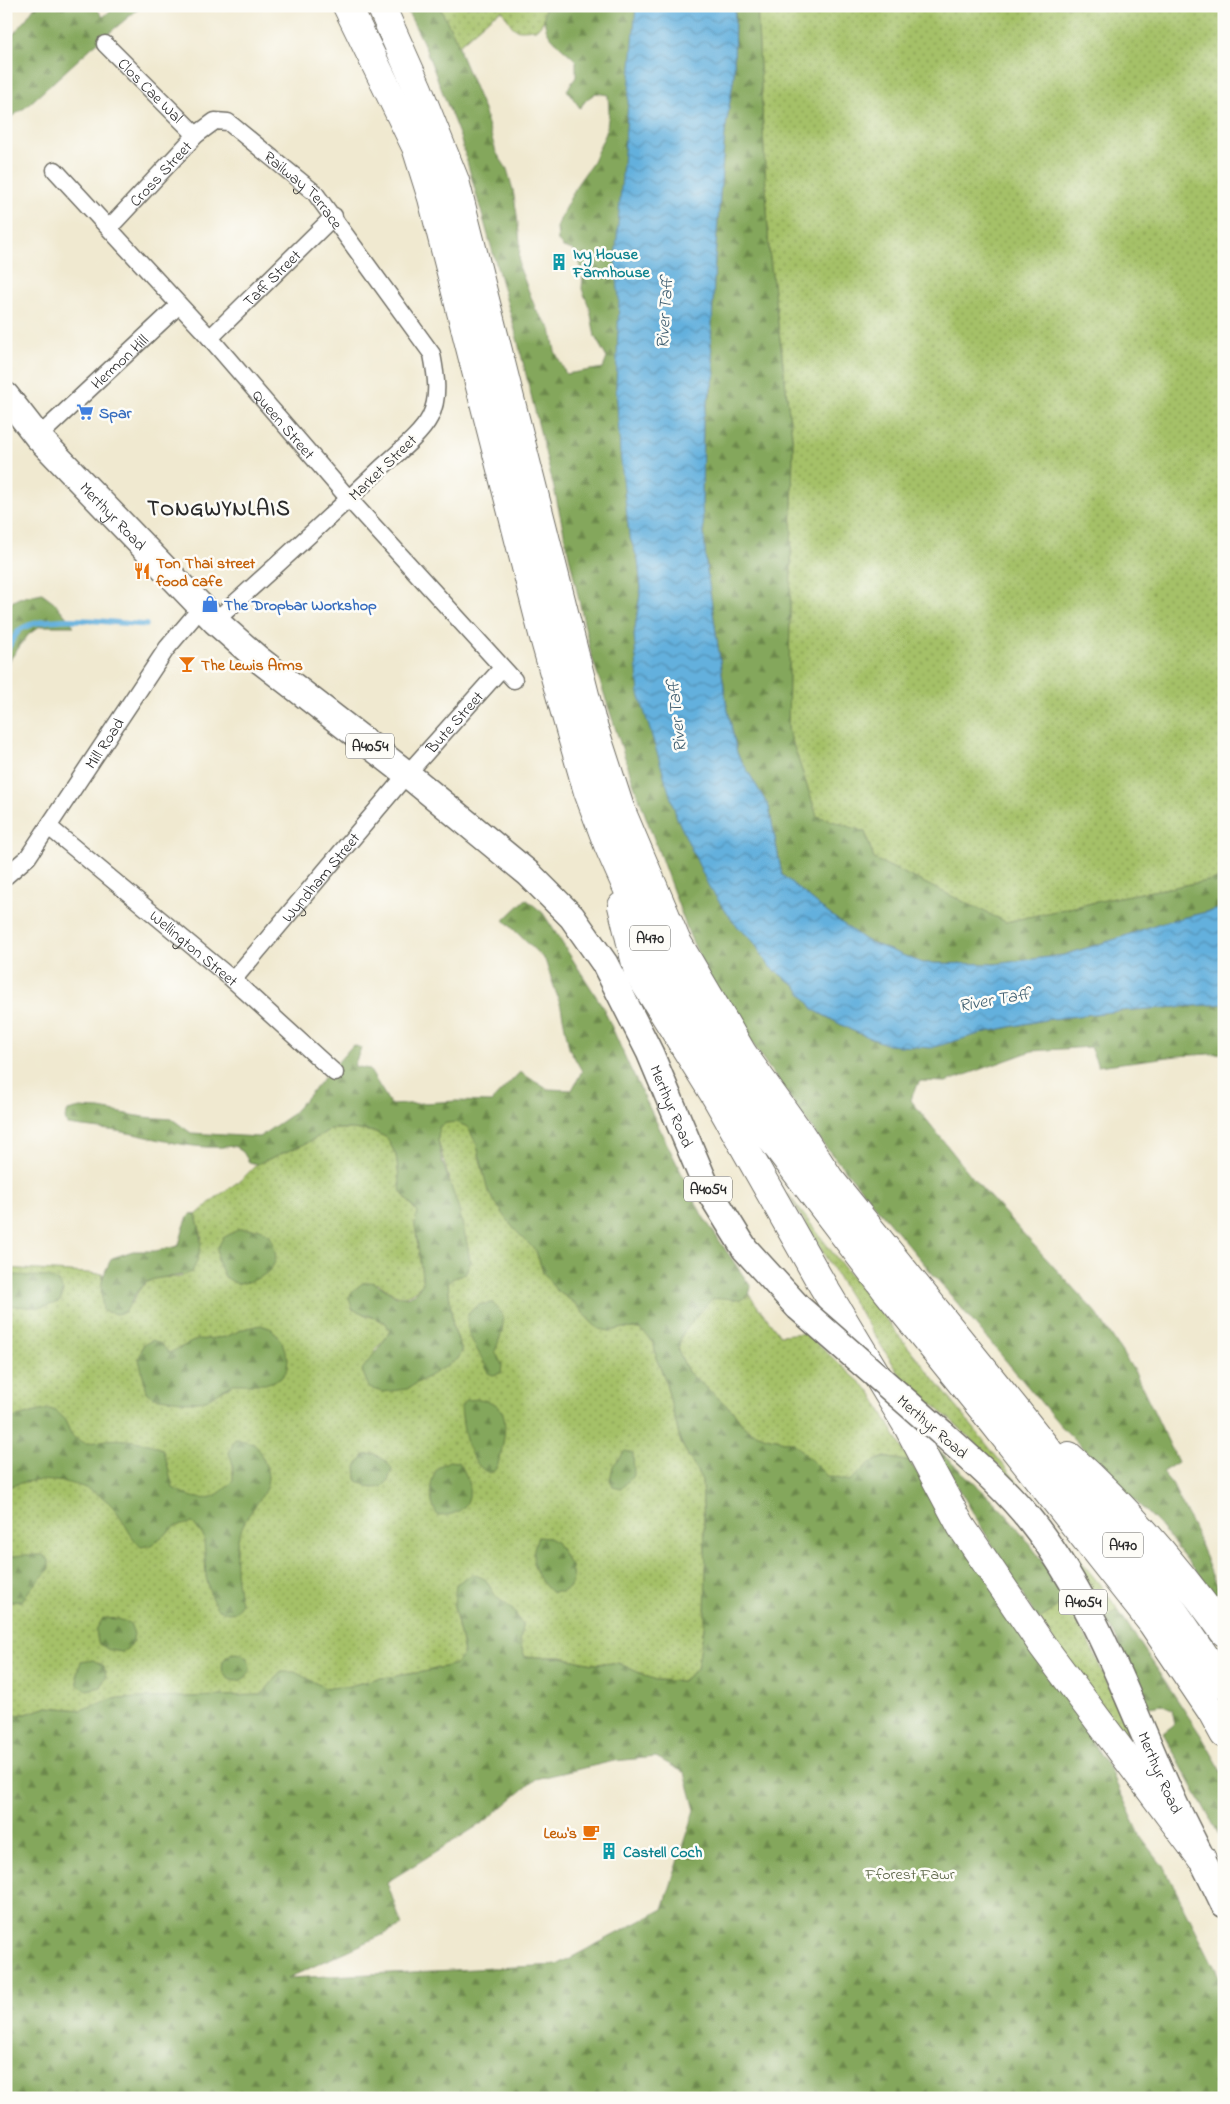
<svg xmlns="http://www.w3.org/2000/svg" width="1230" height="2104" font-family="'Indie Flower',sans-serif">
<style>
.grass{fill:url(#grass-dots);stroke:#687649}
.forest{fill:url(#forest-firs);stroke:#586944;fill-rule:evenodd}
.water{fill:url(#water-waves);stroke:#476e84}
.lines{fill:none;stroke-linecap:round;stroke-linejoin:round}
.stream{stroke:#63b0dd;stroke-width:5.5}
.street-casing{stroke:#706e65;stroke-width:19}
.primary-casing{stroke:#706e65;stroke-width:29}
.highway-casing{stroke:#706e65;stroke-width:30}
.street{stroke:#fff;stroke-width:16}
.primary{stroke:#fff;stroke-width:26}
.highway{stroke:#fff;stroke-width:28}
.primary-bridge-casing{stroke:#706e65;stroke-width:29;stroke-linecap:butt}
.primary-bridge{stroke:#fff;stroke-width:26}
.labels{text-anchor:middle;stroke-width:5;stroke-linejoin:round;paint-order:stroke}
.shield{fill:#fdfcf7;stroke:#6a6a68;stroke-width:1}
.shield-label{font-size:15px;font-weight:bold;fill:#2b2b2b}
.street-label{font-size:16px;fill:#2b2b2b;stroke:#fdfcf7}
.culture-label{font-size:16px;font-weight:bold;fill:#0d838f;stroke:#fdfcf7;text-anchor:start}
.shop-label{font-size:16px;font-weight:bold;fill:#366cbe;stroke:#fdfcf7;text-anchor:start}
.food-label{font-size:16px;font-weight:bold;fill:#c56008;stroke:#fdfcf7;text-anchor:start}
.park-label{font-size:16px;fill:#566040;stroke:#fdfcf7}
.water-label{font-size:18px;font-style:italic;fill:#416072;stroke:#fdfcf7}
.district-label{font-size:21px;font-weight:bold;letter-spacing:1px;fill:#2b2b2b;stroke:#fdfcf7}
</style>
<defs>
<pattern id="grass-dots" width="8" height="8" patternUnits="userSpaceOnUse" patternTransform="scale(1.25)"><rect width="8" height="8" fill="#a5c167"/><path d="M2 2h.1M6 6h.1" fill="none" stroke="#879d55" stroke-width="1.8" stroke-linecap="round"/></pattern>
<pattern id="forest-firs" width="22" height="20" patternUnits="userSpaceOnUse" patternTransform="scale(1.25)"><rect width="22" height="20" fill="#84a75c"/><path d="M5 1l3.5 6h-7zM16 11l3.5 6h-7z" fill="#6c884c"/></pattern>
<pattern id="water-waves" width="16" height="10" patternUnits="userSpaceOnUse" patternTransform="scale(1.25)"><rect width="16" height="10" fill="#63b0dd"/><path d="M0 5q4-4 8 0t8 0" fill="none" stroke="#528fb3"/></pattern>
</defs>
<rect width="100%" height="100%" fill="#fdfcf7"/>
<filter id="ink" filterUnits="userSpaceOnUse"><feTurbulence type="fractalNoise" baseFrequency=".02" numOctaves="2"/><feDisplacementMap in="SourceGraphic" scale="10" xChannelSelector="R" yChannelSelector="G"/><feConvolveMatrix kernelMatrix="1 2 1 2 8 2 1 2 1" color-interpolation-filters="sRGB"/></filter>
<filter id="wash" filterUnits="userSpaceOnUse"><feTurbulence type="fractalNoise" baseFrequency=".0096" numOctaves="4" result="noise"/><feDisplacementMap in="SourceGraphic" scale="20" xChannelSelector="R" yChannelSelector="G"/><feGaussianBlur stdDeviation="1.12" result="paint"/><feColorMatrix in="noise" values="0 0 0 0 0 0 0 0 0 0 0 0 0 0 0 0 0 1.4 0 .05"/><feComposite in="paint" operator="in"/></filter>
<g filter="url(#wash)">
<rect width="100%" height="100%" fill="#f0e9d0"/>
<!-- grass -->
<g class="grass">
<path d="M 439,6 L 547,6 L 543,22 L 537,29 C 510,31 516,32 502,10 L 492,16 L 459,45 Z"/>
<path d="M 757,6 L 1224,6 L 1224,878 L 1119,897 L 1006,922 L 874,859 L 865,832 L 817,816 L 788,729 L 793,445 L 769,251 Z"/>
<path d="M 456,1122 L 468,1127 L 477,1145 L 482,1168 L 514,1229 L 536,1251 L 543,1272 L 556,1290 L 576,1304 L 592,1323 L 610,1331 L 624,1328 L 641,1329 L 654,1344 L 656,1358 L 665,1379 L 681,1443 L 702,1480 L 706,1569 L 705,1622 L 697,1669 L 682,1681 L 655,1680 L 618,1663 L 592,1664 L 561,1657 L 525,1657 L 520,1643 L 522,1624 L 512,1609 L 496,1597 L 485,1579 L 454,1606 L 464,1653 L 456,1664 L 423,1672 L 375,1679 L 346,1687 L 325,1688 L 280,1672 L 263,1695 L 112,1699 L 81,1710 L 48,1707 L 26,1714 L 6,1716 L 6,1268 L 103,1274 L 101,1293 L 132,1303 C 145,1275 154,1278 182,1277 L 202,1238 L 196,1215 L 214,1199 L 242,1179 L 257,1164 L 307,1143 L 331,1129 L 352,1129 L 376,1132 L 387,1138 L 396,1155 L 401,1192 L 417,1212 L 415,1225 L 423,1283 C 406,1302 397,1298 378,1283 L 363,1314 L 385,1322 L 390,1330 L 387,1337 L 374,1351 L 407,1389 L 462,1351 L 453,1327 L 448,1283 L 454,1278 L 465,1274 L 470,1263 L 468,1248 L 438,1140 L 439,1127 L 446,1123 Z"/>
<path d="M 788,1194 L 842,1265 L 1105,1591 L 1118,1610 L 1107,1619 L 1080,1571 L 1033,1505 L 998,1465 L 952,1421 L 904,1381 L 846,1291 Z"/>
<path d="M 749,1295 L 780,1335 L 805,1333 L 871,1392 L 910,1462 L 885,1457 L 870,1463 L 850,1481 L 827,1476 L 794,1443 L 766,1437 L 746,1429 L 733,1411 L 688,1372 L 678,1350 C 679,1345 680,1339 682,1335 C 686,1327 704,1303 712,1299 C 724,1293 735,1304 749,1295 Z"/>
<path d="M 1064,1597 L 1094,1653 L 1143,1762 L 1038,1620 L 1052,1611 Z"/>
</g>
<!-- forest -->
<g class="forest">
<path d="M 35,6 L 95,6 L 103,17 L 116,6 L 142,6 L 92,47 L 26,107 L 11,117 L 6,113 L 6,42 L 24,22 Z"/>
<path d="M 405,6 L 439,6 L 459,45 L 461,55 L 484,110 L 496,152 L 507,169 L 513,190 L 517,215 L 520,242 L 519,266 L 536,310 L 551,329 L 555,351 L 566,374 L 603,368 L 607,358 L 595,337 L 590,309 L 582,289 L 583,274 L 578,257 L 573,250 L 563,247 L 558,241 L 557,227 L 564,210 L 578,183 L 591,165 L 606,133 L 609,112 L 608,95 L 596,93 L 587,99 L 580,108 L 567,90 L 576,77 L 576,61 C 558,42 540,36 545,8 L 639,6 L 624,299 L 616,387 L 629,535 L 638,560 L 641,588 L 634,635 L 734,923 L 753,941 L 770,967 L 797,987 L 814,1010 L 851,1030 L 888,1045 L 931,1047 L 986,1032 L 1044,1020 L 1119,1011 L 1224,1004 L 1224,1053 L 1177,1056 L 1098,1066 L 1090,1047 L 1032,1051 L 946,1082 L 920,1081 L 910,1099 L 977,1183 L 1097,1314 L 1136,1374 L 1178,1462 L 1162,1472 L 1172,1484 L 1195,1531 L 1224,1606 L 1159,1525 L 1061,1426 L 823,1144 L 762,1058 L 707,973 L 689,934 L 632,779 L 591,654 L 554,488 L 515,330 L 460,137 L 423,42 Z"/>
<path d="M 735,6 L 757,6 L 769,251 L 793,445 L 788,729 L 817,816 L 865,832 L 874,859 L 1006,922 L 1119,897 L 1224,878 L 1224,908 L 1160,923 L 1119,938 L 1064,955 L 995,964 L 922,963 L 865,940 L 828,913 L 782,875 L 769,807 L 737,753 L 726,701 L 706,564 L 702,505 L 703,419 L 715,374 L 711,345 L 715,258 L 725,133 L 734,76 Z"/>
<path d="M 42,593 L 54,602 L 74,626 L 40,626 L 28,635 L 6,665 L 6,605 L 19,598 Z"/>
<path d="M 526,899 L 543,913 L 603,1007 L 629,1066 L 702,1215 L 751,1287 L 749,1295 L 741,1300 L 723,1298 L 712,1299 L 696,1316 L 682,1335 L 678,1350 L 688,1372 L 733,1411 L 746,1429 L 766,1437 L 794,1443 L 827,1476 L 850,1481 L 870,1463 L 885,1457 L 910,1462 L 1039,1655 L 1110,1770 L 1142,1839 L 1165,1869 L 1224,1986 L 1224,2098 L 6,2098 L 6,1716 L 26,1714 L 48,1707 L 81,1710 L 112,1699 L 262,1695 L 280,1672 L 295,1672 L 325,1688 L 346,1687 L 375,1679 L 423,1672 L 456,1664 L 464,1653 L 454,1606 L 456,1584 L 473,1574 L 485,1579 L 496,1597 L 512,1609 L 522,1624 L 520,1643 L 525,1657 L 561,1657 L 592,1664 L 618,1663 L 655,1680 L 682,1681 L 697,1669 L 705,1622 L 706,1569 L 702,1480 L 681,1443 L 665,1379 L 656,1358 L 654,1344 L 641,1329 L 624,1328 L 610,1331 L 599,1329 L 592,1323 L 576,1304 L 556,1290 L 543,1272 L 536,1251 L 514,1229 L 488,1192 L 477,1145 L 468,1127 L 456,1122 L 446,1123 L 439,1127 L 438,1140 L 442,1161 L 458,1206 L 468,1248 L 470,1263 L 465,1274 L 454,1278 L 448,1283 L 453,1327 L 462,1351 L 458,1359 L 407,1389 L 382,1392 L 369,1388 L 362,1370 C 370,1358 385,1342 390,1330 L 385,1322 L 352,1309 L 349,1297 C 375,1259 386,1307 412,1295 C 416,1293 420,1287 423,1283 L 415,1225 L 417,1212 L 401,1192 L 396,1155 L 387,1138 L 376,1132 L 352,1129 L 331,1129 L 307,1143 L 257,1164 L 249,1162 L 243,1152 L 234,1146 C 197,1151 164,1140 128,1133 C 108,1129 87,1128 67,1125 L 65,1118 L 68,1111 L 80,1108 L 100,1109 L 143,1117 L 172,1119 L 191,1133 L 259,1137 L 291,1115 L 353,1045 L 361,1048 L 354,1066 L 369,1069 L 391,1105 L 456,1101 L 491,1102 L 520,1072 L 547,1089 L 572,1090 L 582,1071 L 569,1048 L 561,1007 L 545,960 L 504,920 ZM 656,1757 L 685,1773 L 695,1810 L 663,1909 L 557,1965 L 288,1978 L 402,1926 L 387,1882 L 484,1822 L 536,1779 L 614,1761 Z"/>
<path d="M 191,1213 L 196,1215 C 203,1239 203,1250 192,1272 C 174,1280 152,1273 140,1288 C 134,1294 131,1304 125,1312 L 116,1314 L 103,1311 C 100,1288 100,1279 112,1258 L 133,1251 L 155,1251 L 178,1246 C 183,1235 183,1223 191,1213 Z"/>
<path d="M 239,1229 L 260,1229 L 270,1235 C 272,1240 274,1245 275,1251 C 280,1272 254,1282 237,1284 L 225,1277 L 218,1262 L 217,1249 L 223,1238 Z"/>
<path d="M 14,1275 L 48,1277 L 58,1281 L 63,1291 L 60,1301 C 43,1310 27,1307 8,1305 L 6,1281 Z"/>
<path d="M 492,1303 C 510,1315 502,1333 495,1351 L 502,1365 L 501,1373 L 493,1375 L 488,1373 C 481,1350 464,1339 468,1313 L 478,1305 Z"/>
<path d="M 261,1325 L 272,1329 L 282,1342 L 288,1359 L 286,1372 L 280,1379 L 265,1384 L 233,1384 L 206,1400 L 188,1402 L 153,1397 L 147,1392 L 139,1359 L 143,1345 L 153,1340 L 161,1344 L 169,1353 L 196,1340 L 226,1337 L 243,1329 Z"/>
<path d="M 480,1399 C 487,1401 494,1402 499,1407 C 511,1418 501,1456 496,1470 L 489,1473 C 466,1462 463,1428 461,1406 L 467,1400 Z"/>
<path d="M 50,1409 C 72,1416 64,1435 80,1441 C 90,1446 96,1441 106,1440 C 123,1438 147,1442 162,1449 C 168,1462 169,1474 173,1488 C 200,1503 212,1503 233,1481 L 233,1464 L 229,1453 L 235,1439 L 254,1443 C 288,1494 250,1495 238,1539 C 233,1560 237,1584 241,1604 L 235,1612 L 228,1613 L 217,1608 L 211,1597 L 206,1577 L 204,1537 L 193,1523 L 176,1526 L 151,1545 L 141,1547 C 130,1537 126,1524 117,1512 C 97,1484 57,1477 25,1482 C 19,1483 13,1486 6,1487 L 6,1419 C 22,1417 35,1411 50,1409 Z"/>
<path d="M 935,1448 C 955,1466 976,1484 995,1503 C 1022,1530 1046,1565 1064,1597 L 1052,1611 L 1038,1620 L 1002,1562 Z"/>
<path d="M 625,1451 L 633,1453 L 634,1475 L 621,1489 L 613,1487 L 610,1480 L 613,1466 Z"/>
<path d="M 375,1454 L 386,1461 L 392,1469 L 388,1481 L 382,1487 L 372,1488 L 357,1481 L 356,1467 L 364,1455 Z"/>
<path d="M 449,1461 L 459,1462 C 476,1489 474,1515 438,1516 C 429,1503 428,1480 438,1468 C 440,1465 446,1463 449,1461 Z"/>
<path d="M 538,1537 L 549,1538 L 556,1542 L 571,1566 L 573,1580 L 569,1588 L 562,1592 L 551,1592 C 534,1575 528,1559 538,1537 Z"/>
<path d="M 23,1555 L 43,1555 L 49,1560 L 49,1570 L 31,1588 L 22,1601 L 6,1602 L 6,1557 Z"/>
<path d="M 1118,1610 L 1202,1737 L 1224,1775 L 1224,1844 L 1163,1733 L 1175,1724 L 1172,1709 L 1163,1705 L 1149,1707 L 1107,1619 Z"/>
<path d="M 103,1618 L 118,1619 L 130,1623 L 134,1634 L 131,1646 L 122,1652 L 109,1650 L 98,1643 L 96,1630 Z"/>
<circle cx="236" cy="1667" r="14"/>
<path d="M 93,1660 L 104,1666 L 106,1676 L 101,1687 L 87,1690 L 78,1685 L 77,1673 L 81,1662 Z"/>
</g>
<!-- water -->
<path class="water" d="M 636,6 L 735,6 L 734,76 L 725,133 L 715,258 L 711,345 L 715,374 L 703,419 L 702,505 L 706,564 L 726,701 L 737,753 L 769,807 L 782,875 L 828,913 L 865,940 L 922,963 L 995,964 L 1064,955 L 1119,938 L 1160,923 L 1224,908 L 1224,1004 L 1119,1011 L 1044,1020 L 986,1032 L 931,1048 L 888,1045 L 851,1030 L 814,1010 L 797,987 L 770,967 L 753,941 L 734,923 L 709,887 L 677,818 L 639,694 L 634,635 L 641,588 L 638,560 L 629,535 L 620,452 L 616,387 L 619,299 L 615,261 Z"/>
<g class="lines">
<!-- stream -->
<path class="stream" d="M 6,652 C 10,645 15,633 21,629 C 48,612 114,623 146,625"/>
</g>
</g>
<g filter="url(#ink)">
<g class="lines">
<!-- street casing -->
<g class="street-casing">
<g id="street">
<path id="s1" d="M 105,44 L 196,135"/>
<path id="s2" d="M 55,170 L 210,338 L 349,499 L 514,680"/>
<path id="s3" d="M 109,228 L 196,135 L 215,121 L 228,122 L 315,193 L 432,354 C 436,375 440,397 430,417 C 421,435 395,455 380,469 C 326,521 270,571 215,621"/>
<path id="s4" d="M 210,338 L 334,216"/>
<path id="s5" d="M 38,437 L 179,305"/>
<path id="s6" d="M 49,827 L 233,980 L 335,1073"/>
<path id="s7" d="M 6,876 L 28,857 L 167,648 L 201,608"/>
<path id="s8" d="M 233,980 L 407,774 L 502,668"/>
</g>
</g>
<!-- primary casing -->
<g class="primary-casing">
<g id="primary">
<path id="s9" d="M 6,396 L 38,437 L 215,621 L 257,658 L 407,774 L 529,874 L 572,917 L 605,964 L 650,1053 L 706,1186 L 745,1249 L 798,1307"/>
<path id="s10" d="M 942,1433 C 973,1461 1005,1488 1031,1521 C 1097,1605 1131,1709 1175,1805 C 1191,1838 1208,1870 1224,1904"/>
</g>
</g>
<!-- highway casing -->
<g class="highway-casing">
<g id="highway">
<path d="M 347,6 L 416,147 L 432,198 L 543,634 L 570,730 L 588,792 L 608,845 L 649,937 L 714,1057 L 766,1132 L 886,1290 L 993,1422 L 1152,1623 L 1212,1712 L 1224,1734"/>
<path d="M 381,6 L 418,89 L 455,181 L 591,719 L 620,808 L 676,940 L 743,1054 L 799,1132 L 829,1178 L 1017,1411 L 1166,1600 L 1224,1684"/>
<path d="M 622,906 L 638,972 L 716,1097 L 823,1286 L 907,1425 L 961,1526 L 1042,1645 L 1202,1859"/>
<path d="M 1069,1456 C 1128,1508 1178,1568 1224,1632"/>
</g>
</g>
<!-- street -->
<use href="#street" class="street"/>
<!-- primary -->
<use href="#primary" class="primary"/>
<!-- highway -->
<use href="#highway" class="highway"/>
<!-- primary-bridge casing -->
<g class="primary-bridge-casing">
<path id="primary-bridge" d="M 798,1307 L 942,1433"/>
</g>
<!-- primary-bridge -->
<use href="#primary-bridge" class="primary-bridge"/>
</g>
</g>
<!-- icons -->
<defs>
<g id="building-bare" transform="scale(1.35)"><path d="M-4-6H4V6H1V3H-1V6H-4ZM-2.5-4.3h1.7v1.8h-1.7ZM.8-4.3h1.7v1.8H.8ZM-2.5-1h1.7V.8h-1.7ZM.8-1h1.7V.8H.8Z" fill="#0f9aa8" stroke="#fdfcf7" stroke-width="2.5" paint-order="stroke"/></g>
<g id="supermarket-bare" transform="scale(1.35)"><path d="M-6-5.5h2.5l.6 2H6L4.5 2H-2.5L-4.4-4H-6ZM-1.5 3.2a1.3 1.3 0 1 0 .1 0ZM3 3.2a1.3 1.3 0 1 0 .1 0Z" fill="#3f7fe0" stroke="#fdfcf7" stroke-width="2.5" paint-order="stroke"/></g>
<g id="restaurant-bare" transform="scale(1.35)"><path d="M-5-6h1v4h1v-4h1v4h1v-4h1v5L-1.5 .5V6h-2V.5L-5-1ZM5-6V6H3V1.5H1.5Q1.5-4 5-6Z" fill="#e8710a" stroke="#fdfcf7" stroke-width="2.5" paint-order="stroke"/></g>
<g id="shop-bare" transform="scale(1.35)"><path d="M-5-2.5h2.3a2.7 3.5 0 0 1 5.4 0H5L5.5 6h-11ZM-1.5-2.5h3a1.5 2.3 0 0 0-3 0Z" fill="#3f7fe0" stroke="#fdfcf7" stroke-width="2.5" paint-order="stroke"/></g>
<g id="bar-bare" transform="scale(1.35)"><path d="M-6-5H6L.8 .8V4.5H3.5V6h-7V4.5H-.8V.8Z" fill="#e8710a" stroke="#fdfcf7" stroke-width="2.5" paint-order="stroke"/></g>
<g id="cafe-bare" transform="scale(1.35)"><path d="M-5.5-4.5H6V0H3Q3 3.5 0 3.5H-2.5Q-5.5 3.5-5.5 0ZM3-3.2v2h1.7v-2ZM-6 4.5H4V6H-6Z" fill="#e8710a" stroke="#fdfcf7" stroke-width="2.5" paint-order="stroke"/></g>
</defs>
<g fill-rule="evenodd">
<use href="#building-bare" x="559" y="262"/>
<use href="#supermarket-bare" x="85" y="412"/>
<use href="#restaurant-bare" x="142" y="571"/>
<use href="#shop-bare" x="210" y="604"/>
<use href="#bar-bare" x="187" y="664"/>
<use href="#cafe-bare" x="591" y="1832"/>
<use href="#building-bare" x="609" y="1851"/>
</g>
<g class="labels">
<!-- shield labels -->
<g class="shield">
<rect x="346" y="733.5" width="48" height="25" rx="4"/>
<rect x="630" y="925.5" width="40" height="25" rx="4"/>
<rect x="684" y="1176.5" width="48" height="25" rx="4"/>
<rect x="1103" y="1532.5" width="40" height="25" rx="4"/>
<rect x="1059" y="1589.5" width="48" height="25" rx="4"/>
</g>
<g class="shield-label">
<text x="370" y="751">A4054</text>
<text x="650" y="943">A470</text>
<text x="708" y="1194">A4054</text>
<text x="1123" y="1550">A470</text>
<text x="1083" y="1607">A4054</text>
</g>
<!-- street labels -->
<g class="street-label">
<text dy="6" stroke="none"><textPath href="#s1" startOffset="65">Clos Cae Wal</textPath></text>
<text dy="6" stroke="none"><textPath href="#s3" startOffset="75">Cross Street</textPath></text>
<text dy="6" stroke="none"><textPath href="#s3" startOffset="266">Railway Terrace</textPath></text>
<text dy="6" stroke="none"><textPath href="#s4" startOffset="86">Taff Street</textPath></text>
<text dy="6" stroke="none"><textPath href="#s5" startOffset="111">Hermon Hill</textPath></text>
<text dy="6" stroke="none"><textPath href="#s2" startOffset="342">Queen Street</textPath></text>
<text transform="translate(382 467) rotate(-44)" y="6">Market Street</text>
<text dy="6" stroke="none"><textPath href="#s9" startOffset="161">Merthyr Road</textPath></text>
<text dy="6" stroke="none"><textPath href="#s8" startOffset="340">Bute Street</textPath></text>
<text dy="6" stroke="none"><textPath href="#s7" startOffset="166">Mill Road</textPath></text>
<text dy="6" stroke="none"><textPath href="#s8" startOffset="135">Wyndham Street</textPath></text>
<text dy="6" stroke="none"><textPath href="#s6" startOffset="189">Wellington Street</textPath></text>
<text dy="6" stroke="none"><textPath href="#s9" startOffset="986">Merthyr Road</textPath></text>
<text transform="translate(933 1426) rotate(41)" y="6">Merthyr Road</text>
<text dy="6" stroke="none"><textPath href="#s10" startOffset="409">Merthyr Road</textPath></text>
</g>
<!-- culture labels -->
<g class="culture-label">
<text x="573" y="259">Ivy House<tspan x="573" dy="18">Farmhouse</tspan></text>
<text x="623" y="1857">Castell Coch</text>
</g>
<!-- shop labels -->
<g class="shop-label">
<text x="99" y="418">Spar</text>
<text x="224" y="610">The Dropbar Workshop</text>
</g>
<!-- food labels -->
<g class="food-label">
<text x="156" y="568">Ton Thai street<tspan x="156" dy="18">food cafe</tspan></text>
<text x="201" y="670">The Lewis Arms</text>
<text x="577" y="1838" text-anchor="end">Lew's</text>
</g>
<!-- park labels -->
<g class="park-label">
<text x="910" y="1879">Fforest Fawr</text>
</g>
<!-- water labels -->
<g class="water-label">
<text transform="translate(664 313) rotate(-86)" y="6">River Taff</text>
<text transform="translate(676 717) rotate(-96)" y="6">River Taff</text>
<text transform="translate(994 999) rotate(-10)" y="6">River Taff</text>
</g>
<!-- district labels -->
<g class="district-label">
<text x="219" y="515">TONGWYNLAIS</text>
</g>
</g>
<!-- margin -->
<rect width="1230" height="2104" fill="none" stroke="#fdfcf7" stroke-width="25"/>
</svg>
